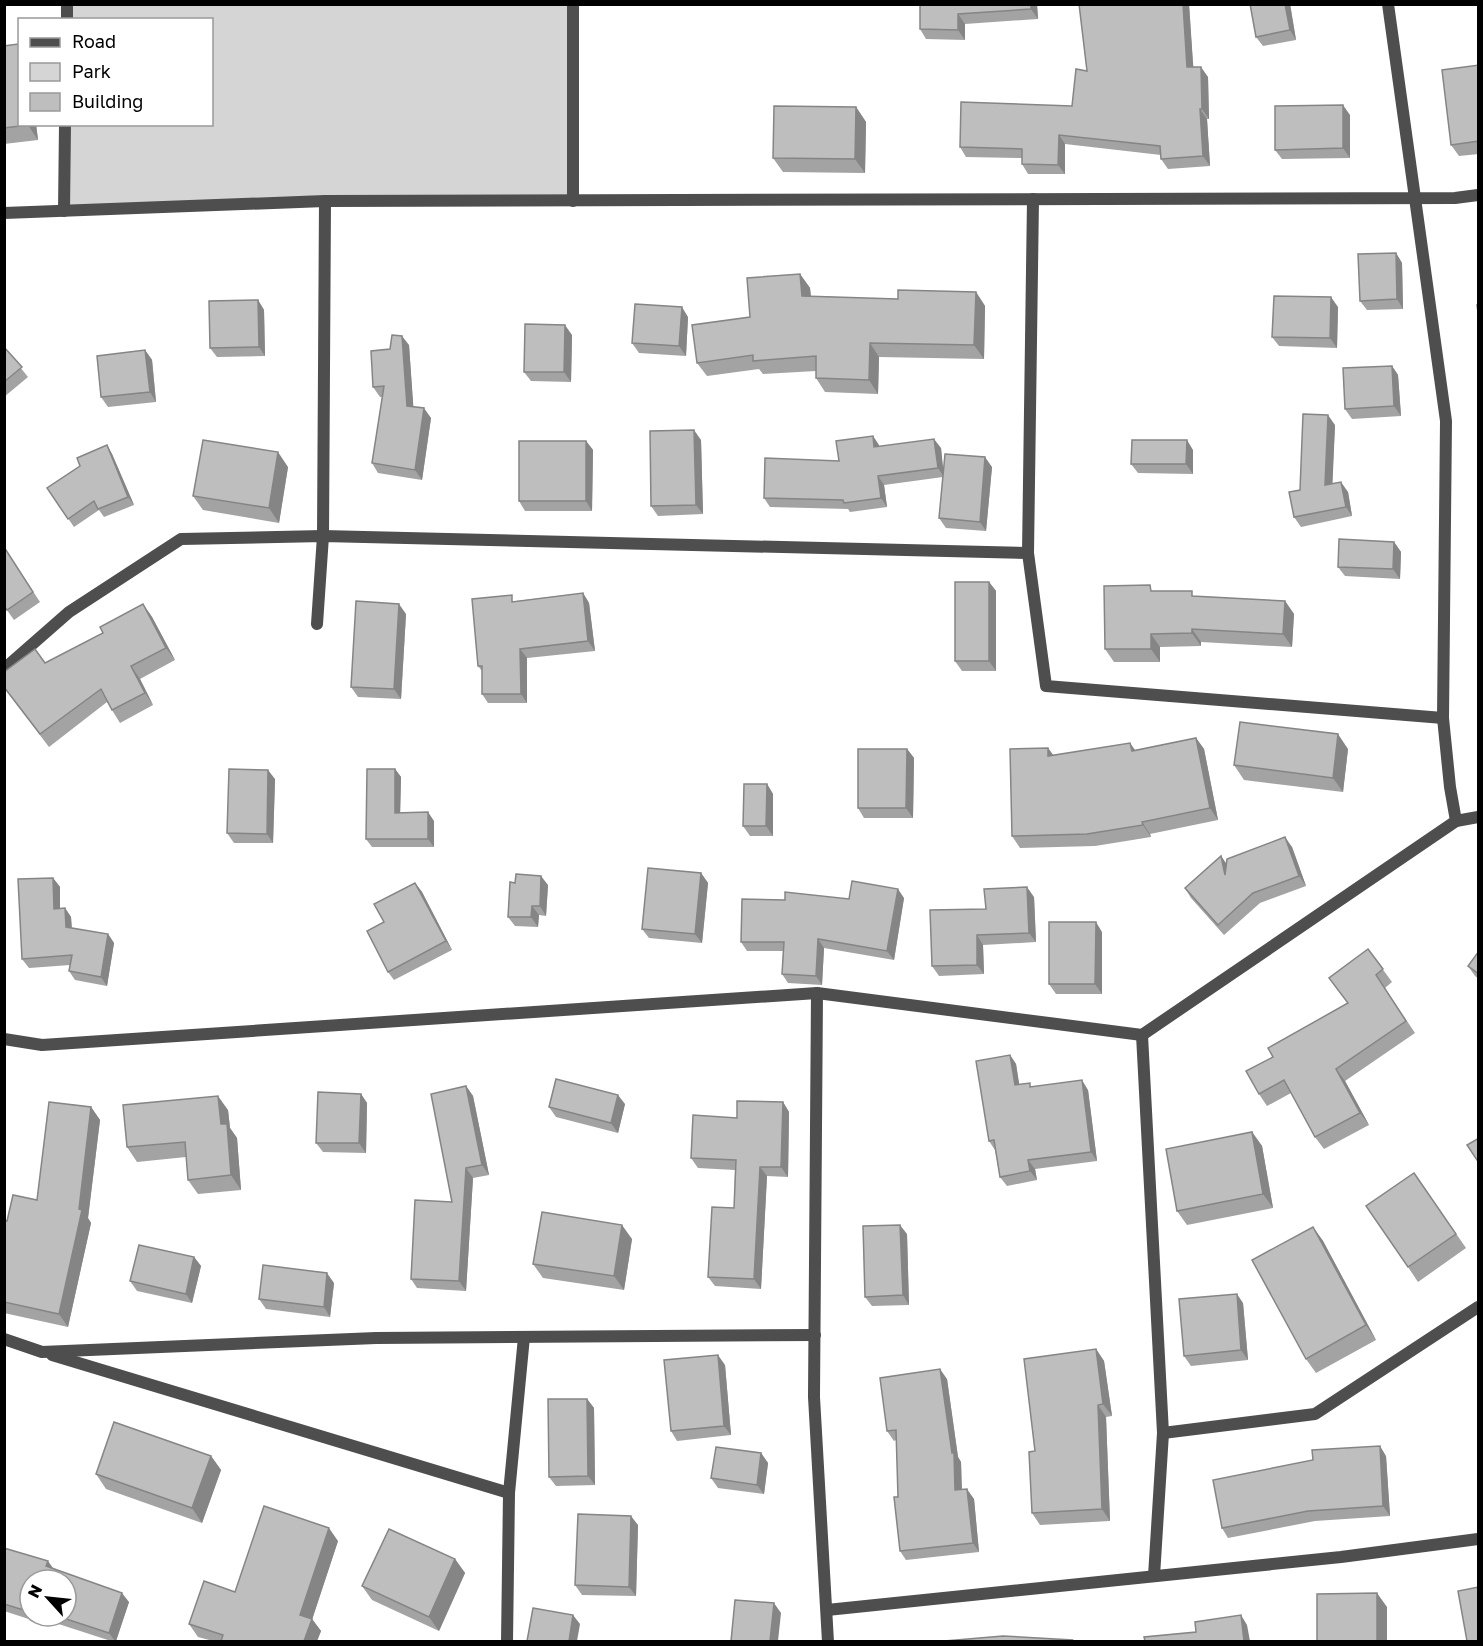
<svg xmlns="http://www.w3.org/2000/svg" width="1483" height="1646" font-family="'Golos Text',sans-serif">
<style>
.green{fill:#d5d5d5}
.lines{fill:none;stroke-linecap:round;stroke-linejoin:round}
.street{stroke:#4e4e4e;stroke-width:12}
.wall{fill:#a3a3a3;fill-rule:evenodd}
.shaded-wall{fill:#858585}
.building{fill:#bebebe;stroke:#858585;stroke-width:1.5}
</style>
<rect width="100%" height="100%" fill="#fff"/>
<!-- green -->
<path class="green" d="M 65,5 L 573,5 L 573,201 L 64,211 L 64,125 L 212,124 L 212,20 L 65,19 Z"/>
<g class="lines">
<!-- street -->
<g class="street">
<path d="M 573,4 L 573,201"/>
<path d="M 67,20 L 67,4"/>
<path d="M 1033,199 L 1028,553 L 1046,686 L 1443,718"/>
<path d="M 64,211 L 65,124"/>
<path d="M 4,213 L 325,201 L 1455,198 L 1478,195"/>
<path d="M 317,624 L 323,536 L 325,201"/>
<path d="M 4,669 L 69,612 L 181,539 L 323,536 L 1028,553"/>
<path d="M 1456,821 L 1478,817"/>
<path d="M 817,993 L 814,1397 L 828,1642"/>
<path d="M 1142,1035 L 1163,1433 L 1154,1576"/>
<path d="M 4,1039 L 42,1045 L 817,993 L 1142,1035 L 1456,821 L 1450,787 L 1443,718 L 1446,421 L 1388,4"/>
<path d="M 4,1339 L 42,1352 L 376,1338 L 815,1335"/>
<path d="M 52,1355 L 509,1493 L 507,1642"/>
<path d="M 1163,1433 L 1315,1414 L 1478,1307"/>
<path d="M 509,1493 L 524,1337"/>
<path d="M 827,1610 L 1341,1557 L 1478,1539"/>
</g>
</g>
<!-- wall -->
<g class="wall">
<path d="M 920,4 L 1037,4 L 1038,19 L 965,24 L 965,40 L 926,39 L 920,29 Z"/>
<path d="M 1079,4 L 1189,4 L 1193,67 L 1208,77 L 1209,119 L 1207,119 L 1210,166 L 1168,169 L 1161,159 L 1161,155 L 1065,144 L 1065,174 L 1028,174 L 1022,164 L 1022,158 L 966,157 L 960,147 L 1072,106 L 1087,71 Z"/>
<path d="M 1250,4 L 1290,4 L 1296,40 L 1263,46 L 1256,37 Z"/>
<path d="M 18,44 L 20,45 L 20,124 L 36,124 L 38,140 L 4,144 L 4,46 Z"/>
<path d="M 1479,65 L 1479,154 L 1459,156 L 1451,145 Z"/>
<path d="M 856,107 L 866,122 L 865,173 L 783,172 L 773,158 Z"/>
<path d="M 1350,115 L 1350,158 L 1282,159 L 1275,150 Z"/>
<path d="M 1396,253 L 1402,263 L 1403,309 L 1367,310 L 1360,301 Z"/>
<path d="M 800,274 L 810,288 L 811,296 L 898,299 L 976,292 L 985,306 L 984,359 L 879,357 L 878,394 L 825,392 L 816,378 L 816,371 L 763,374 L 759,369 L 707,376 L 697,363 Z"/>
<path d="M 258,300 L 264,310 L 265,356 L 217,357 L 210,348 Z"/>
<path d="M 1338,307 L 1337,348 L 1279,346 L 1272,337 Z"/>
<path d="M 688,317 L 686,356 L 639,353 L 632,343 Z"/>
<path d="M 572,335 L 571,382 L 531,381 L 524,372 Z"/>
<path d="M 409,345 L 413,406 L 431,418 L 422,480 L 378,473 L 372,463 L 382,397 L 380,397 L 373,387 L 390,349 Z"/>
<path d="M 4,347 L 28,377 L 4,397 Z"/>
<path d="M 145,350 L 152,360 L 156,402 L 108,407 L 101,397 Z"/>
<path d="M 1392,366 L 1398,375 L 1401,416 L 1352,419 L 1345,409 Z"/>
<path d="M 1335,425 L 1332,484 L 1348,492 L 1352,516 L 1301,527 L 1294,517 L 1300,490 Z"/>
<path d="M 873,436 L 879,446 L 941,448 L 943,470 L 992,467 L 986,531 L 946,528 L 939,518 L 943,477 L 884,485 L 887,507 L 850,512 L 848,509 L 770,507 L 764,498 L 839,461 Z"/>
<path d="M 701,440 L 703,514 L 658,516 L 651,506 Z"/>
<path d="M 586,441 L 593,450 L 592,511 L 525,511 L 519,501 Z"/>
<path d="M 107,445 L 112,454 L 134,505 L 104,517 L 99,510 L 74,527 L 47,488 L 80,466 Z"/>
<path d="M 1193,450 L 1193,474 L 1138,473 L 1131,464 Z"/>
<path d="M 288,467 L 279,523 L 203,510 L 193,496 Z"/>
<path d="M 1394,542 L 1401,552 L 1400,579 L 1345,576 L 1338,567 Z"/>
<path d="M 4,547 L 40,602 L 14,620 L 4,606 Z"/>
<path d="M 989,582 L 996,591 L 996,671 L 962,671 L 955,661 Z"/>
<path d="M 1155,591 L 1195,596 L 1285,601 L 1294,614 L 1292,647 L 1201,642 L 1201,646 L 1160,647 L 1160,662 L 1114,662 L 1105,649 Z"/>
<path d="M 583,593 L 589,603 L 595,651 L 527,658 L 527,703 L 488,703 L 482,694 L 482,671 L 478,666 L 516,601 Z"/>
<path d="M 143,604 L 152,617 L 175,660 L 140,679 L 153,705 L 120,723 L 112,710 L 107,702 L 49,747 L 4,688 L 45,663 L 103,633 Z"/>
<path d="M 406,614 L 401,699 L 358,697 L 351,687 Z"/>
<path d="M 1196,738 L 1204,749 L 1218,820 L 1150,834 L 1151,837 L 1095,846 L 1020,848 L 1012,836 L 1048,748 L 1053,755 L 1136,750 Z"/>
<path d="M 907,749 L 914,758 L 913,818 L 864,818 L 858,808 Z"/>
<path d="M 1348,749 L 1343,792 L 1244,780 L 1234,765 Z"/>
<path d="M 395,769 L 401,777 L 400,813 L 434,821 L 434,847 L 372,847 L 366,839 Z"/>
<path d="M 275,779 L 273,843 L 234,843 L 227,833 Z"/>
<path d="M 767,784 L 773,794 L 773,836 L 750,836 L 743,826 Z"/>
<path d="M 1292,847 L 1306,886 L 1260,903 L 1224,935 L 1191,898 L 1185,888 L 1221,856 L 1226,864 Z"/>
<path d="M 701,873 L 708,883 L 702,943 L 649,938 L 642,929 Z"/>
<path d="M 53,878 L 60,887 L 60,908 L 65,908 L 71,917 L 72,928 L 108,934 L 114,943 L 107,986 L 75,980 L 69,971 L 70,965 L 29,968 L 22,959 Z"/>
<path d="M 415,883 L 422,892 L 452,950 L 394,980 L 388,972 L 384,922 Z"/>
<path d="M 548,885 L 546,916 L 539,915 L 538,927 L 515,926 L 508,917 Z"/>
<path d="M 1034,897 L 1036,942 L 983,945 L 984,974 L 939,976 L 932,966 L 986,909 Z"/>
<path d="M 904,898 L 894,960 L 824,948 L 822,985 L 788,983 L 782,974 L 783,951 L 747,951 L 741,942 L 785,900 Z"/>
<path d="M 1102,932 L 1102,994 L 1056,994 L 1049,984 Z"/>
<path d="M 1368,949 L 1392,982 L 1385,988 L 1415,1033 L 1345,1081 L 1369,1125 L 1324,1149 L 1315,1137 L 1291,1093 L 1267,1106 L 1259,1094 L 1273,1057 L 1348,1004 Z"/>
<path d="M 1479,951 L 1479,979 L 1475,976 L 1468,966 Z"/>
<path d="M 1010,1055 L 1016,1064 L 1019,1085 L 1032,1087 L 1088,1090 L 1097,1161 L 1035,1169 L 1037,1180 L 1007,1186 L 1000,1177 L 995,1150 L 989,1141 Z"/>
<path d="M 466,1086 L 473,1096 L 489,1175 L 473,1178 L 466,1291 L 417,1288 L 411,1279 L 452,1202 Z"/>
<path d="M 361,1094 L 367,1103 L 366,1153 L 323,1152 L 316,1143 Z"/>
<path d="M 783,1102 L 789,1112 L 788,1177 L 767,1176 L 761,1289 L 715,1286 L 708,1277 L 734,1208 L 735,1170 L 698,1168 L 691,1158 L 737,1118 Z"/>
<path d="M 625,1104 L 618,1133 L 556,1117 L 549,1107 Z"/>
<path d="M 91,1107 L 100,1120 L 88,1218 L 91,1223 L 68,1327 L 4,1313 L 4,1220 L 7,1221 L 37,1200 Z"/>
<path d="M 228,1110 L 230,1128 L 237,1138 L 241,1190 L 198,1194 L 188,1180 L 186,1157 L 137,1162 L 127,1147 Z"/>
<path d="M 1252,1132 L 1262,1146 L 1273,1208 L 1187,1225 L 1177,1211 Z"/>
<path d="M 1414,1173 L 1466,1248 L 1418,1282 L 1408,1267 Z"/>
<path d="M 1313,1227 L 1323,1241 L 1376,1340 L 1316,1373 L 1306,1359 Z"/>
<path d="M 907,1234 L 909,1305 L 872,1306 L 865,1297 Z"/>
<path d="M 632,1239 L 624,1290 L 543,1278 L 533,1264 Z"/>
<path d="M 194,1257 L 201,1266 L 192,1303 L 137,1291 L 130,1281 Z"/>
<path d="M 334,1283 L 330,1317 L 266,1309 L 259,1299 Z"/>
<path d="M 1243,1303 L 1248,1360 L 1191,1366 L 1184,1356 Z"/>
<path d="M 1096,1349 L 1104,1361 L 1112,1416 L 1106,1417 L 1110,1521 L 1040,1525 L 1032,1513 L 1035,1451 Z"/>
<path d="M 725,1365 L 731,1435 L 677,1441 L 671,1431 Z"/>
<path d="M 947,1379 L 958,1457 L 961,1462 L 962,1490 L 974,1499 L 979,1552 L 906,1560 L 900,1551 L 896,1440 L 894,1441 L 887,1431 Z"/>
<path d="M 587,1399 L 594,1408 L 595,1485 L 556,1486 L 549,1477 Z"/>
<path d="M 761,1453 L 768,1463 L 764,1494 L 718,1488 L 711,1478 Z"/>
<path d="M 211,1456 L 221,1470 L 202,1523 L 106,1489 L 96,1474 Z"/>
<path d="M 1386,1456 L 1390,1516 L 1315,1521 L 1228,1538 L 1222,1528 Z"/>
<path d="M 638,1525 L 636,1596 L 582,1595 L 575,1585 Z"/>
<path d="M 338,1541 L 312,1619 L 321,1631 L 317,1641 L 213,1641 L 198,1637 L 189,1624 L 235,1592 Z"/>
<path d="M 4,1548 L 129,1602 L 116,1641 L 111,1641 L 40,1618 L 38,1622 L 4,1611 ZM 30,1580 L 66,1616 L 30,1616 Z"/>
<path d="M 455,1559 L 465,1573 L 439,1631 L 372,1600 L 362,1586 Z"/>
</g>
<!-- shaded-wall -->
<g class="shaded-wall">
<path d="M 1031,4 L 1037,4 L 1038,19 L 1031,9 Z"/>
<path d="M 1183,4 L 1189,4 L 1194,77 L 1187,67 Z"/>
<path d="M 1285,4 L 1290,4 L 1296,40 L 1290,30 Z"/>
<path d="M 958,14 L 965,24 L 965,40 L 958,30 Z"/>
<path d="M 1201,67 L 1208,77 L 1209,119 L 1202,109 Z"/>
<path d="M 1343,105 L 1350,115 L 1350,158 L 1343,148 Z"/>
<path d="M 856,107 L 866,122 L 865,173 L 855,159 Z"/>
<path d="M 1200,109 L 1207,119 L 1210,166 L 1203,156 Z"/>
<path d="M 28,124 L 36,124 L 38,140 L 28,125 Z"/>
<path d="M 1059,135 L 1065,144 L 1065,174 L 1058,165 Z"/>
<path d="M 1396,253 L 1402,263 L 1403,309 L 1397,299 Z"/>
<path d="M 800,274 L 810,288 L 812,310 L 802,296 Z"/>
<path d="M 976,292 L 985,306 L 984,359 L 974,345 Z"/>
<path d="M 1331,297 L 1338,307 L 1337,348 L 1330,338 Z"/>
<path d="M 258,300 L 264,310 L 265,356 L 259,347 Z"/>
<path d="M 682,307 L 688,317 L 686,356 L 679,346 Z"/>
<path d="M 565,325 L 572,335 L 571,382 L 564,372 Z"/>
<path d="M 402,336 L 409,345 L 414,415 L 407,406 Z"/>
<path d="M 870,343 L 879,357 L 878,394 L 869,380 Z"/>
<path d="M 145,350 L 152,360 L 156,402 L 150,392 Z"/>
<path d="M 1392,366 L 1398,375 L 1401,416 L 1394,406 Z"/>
<path d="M 424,408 L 431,418 L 422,480 L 415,470 Z"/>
<path d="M 1328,415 L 1335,425 L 1332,495 L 1325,485 Z"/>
<path d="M 694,430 L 701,440 L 703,514 L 696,505 Z"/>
<path d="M 873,436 L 879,445 L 881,456 L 874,447 Z"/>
<path d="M 934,439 L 941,448 L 944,477 L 938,468 Z"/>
<path d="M 1187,440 L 1193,450 L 1193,474 L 1186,464 Z"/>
<path d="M 586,441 L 593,450 L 592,511 L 586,501 Z"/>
<path d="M 107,445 L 112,454 L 134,505 L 128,497 Z"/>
<path d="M 278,452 L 288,467 L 279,523 L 269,508 Z"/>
<path d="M 985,457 L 992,467 L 986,531 L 980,522 Z"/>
<path d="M 878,476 L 884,485 L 887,507 L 881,498 Z"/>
<path d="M 1341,482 L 1348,492 L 1352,516 L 1346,507 Z"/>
<path d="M 1394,542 L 1401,552 L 1400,579 L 1393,569 Z"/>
<path d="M 989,582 L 996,591 L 996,671 L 989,661 Z"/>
<path d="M 583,593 L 589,603 L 595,651 L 588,641 Z"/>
<path d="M 1285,601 L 1294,614 L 1292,647 L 1283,634 Z"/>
<path d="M 143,604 L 152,617 L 175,660 L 166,648 Z"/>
<path d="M 399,604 L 406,614 L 401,699 L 394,689 Z"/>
<path d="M 1192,629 L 1201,642 L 1201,646 L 1192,633 Z"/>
<path d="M 1151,634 L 1160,647 L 1160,662 L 1151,649 Z"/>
<path d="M 520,649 L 527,658 L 527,703 L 521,694 Z"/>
<path d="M 131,666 L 140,679 L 153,705 L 145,693 Z"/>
<path d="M 1338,734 L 1348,749 L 1343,792 L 1333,778 Z"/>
<path d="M 1196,738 L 1204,749 L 1218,820 L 1210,808 Z"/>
<path d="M 1130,743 L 1138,754 L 1132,751 Z"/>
<path d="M 1048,748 L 1056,759 L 1048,756 Z"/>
<path d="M 907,749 L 914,758 L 913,818 L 906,808 Z"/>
<path d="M 395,769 L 401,777 L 400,821 L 395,813 Z"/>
<path d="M 268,770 L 275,779 L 273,843 L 267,834 Z"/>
<path d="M 767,784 L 773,794 L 773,836 L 766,826 Z"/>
<path d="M 428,812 L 434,821 L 434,847 L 428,839 Z"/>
<path d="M 1142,822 L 1150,834 L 1151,837 L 1143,825 Z"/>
<path d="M 1285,837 L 1292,847 L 1306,886 L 1299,876 Z"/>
<path d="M 1221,856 L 1228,866 L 1225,875 Z"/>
<path d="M 701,873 L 708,883 L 702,943 L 695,934 Z"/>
<path d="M 541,876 L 548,885 L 546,916 L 540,906 Z"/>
<path d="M 53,878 L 60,887 L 60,917 L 54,909 Z"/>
<path d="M 415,883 L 422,892 L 452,950 L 446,941 Z"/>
<path d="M 1027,887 L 1034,897 L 1036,942 L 1029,933 Z"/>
<path d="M 898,889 L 904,898 L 894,960 L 887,951 Z"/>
<path d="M 532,906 L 539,915 L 538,927 L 531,917 Z"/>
<path d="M 65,908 L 71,917 L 72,936 L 66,927 Z"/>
<path d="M 1096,922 L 1102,932 L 1102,994 L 1095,984 Z"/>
<path d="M 108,934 L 114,943 L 107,986 L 101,977 Z"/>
<path d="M 977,935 L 983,945 L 984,974 L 977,965 Z"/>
<path d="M 818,939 L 824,948 L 822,985 L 816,976 Z"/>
<path d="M 1010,1055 L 1016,1064 L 1021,1095 L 1015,1085 Z"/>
<path d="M 1336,1069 L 1345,1081 L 1369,1125 L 1360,1113 Z"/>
<path d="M 1082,1080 L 1088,1090 L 1097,1161 L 1091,1152 Z"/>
<path d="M 466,1086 L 473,1096 L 489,1175 L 482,1165 Z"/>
<path d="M 361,1094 L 367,1103 L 366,1153 L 359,1143 Z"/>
<path d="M 618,1095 L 625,1104 L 618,1133 L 611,1123 Z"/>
<path d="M 218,1096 L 228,1110 L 230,1128 L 237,1138 L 241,1190 L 231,1175 L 221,1124 Z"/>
<path d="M 783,1102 L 789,1112 L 788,1177 L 781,1167 Z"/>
<path d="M 91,1107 L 100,1120 L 88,1218 L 91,1223 L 68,1327 L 59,1314 L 79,1209 Z"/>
<path d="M 1252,1132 L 1262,1146 L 1273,1208 L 1263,1194 Z"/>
<path d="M 1028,1160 L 1035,1169 L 1037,1180 L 1030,1171 Z"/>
<path d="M 760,1167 L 767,1176 L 761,1289 L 754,1279 Z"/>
<path d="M 466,1168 L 473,1178 L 466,1291 L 459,1281 Z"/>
<path d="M 622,1225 L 632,1239 L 624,1290 L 614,1276 Z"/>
<path d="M 900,1225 L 907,1234 L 909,1305 L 903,1295 Z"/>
<path d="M 1313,1227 L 1323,1241 L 1376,1340 L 1366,1325 Z"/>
<path d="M 194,1257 L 201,1266 L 192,1303 L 186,1294 Z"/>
<path d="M 327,1273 L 334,1283 L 330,1317 L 324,1307 Z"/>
<path d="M 1237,1294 L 1243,1303 L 1248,1360 L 1241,1350 Z"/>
<path d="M 1096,1349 L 1104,1361 L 1112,1416 L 1103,1404 Z"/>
<path d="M 718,1355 L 725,1365 L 731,1435 L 724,1426 Z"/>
<path d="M 940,1369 L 947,1379 L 958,1457 L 961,1462 L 962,1500 L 955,1490 Z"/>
<path d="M 587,1399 L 594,1408 L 595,1485 L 588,1476 Z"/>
<path d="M 1098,1405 L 1106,1417 L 1110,1521 L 1102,1509 Z"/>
<path d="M 1380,1446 L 1386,1456 L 1390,1516 L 1383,1506 Z"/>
<path d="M 761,1453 L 768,1463 L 764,1494 L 757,1485 Z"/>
<path d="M 211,1456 L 221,1470 L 202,1523 L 192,1508 Z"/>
<path d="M 967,1489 L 974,1499 L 979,1552 L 973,1543 Z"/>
<path d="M 631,1516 L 638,1525 L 636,1596 L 629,1587 Z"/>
<path d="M 329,1528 L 338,1541 L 312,1620 L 312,1619 L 321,1631 L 317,1641 L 304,1641 L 300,1615 Z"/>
<path d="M 455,1559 L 465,1573 L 439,1631 L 429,1617 Z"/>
<path d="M 48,1561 L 55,1571 L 46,1566 Z"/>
<path d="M 122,1593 L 129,1602 L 116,1641 L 115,1641 L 109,1633 Z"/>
<path d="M 1377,1593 L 1387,1607 L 1387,1641 L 1377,1641 Z"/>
<path d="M 774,1603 L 781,1613 L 778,1641 L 770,1641 Z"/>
<path d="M 573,1615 L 580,1624 L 577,1641 L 569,1641 Z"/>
<path d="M 1241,1615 L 1247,1625 L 1250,1641 L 1244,1641 Z"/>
<path d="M 34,1616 L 39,1616 L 40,1618 L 38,1622 Z"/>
</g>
<!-- building -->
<g class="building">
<path d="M 920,4 L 1031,4 L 1031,9 L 958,14 L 958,30 L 920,29 Z"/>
<path d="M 1079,4 L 1183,4 L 1187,67 L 1201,67 L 1202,109 L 1200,109 L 1203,156 L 1161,159 L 1160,146 L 1059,135 L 1058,165 L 1022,164 L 1022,149 L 960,147 L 961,102 L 1072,106 L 1076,69 L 1087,71 Z"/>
<path d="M 1250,4 L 1285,4 L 1290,30 L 1256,37 Z"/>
<path d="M 18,44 L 20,53 L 20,124 L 28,124 L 28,125 L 4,128 L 4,46 Z"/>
<path d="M 1479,65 L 1479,141 L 1451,145 L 1442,70 Z"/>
<path d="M 1343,105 L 1343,148 L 1275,150 L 1275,106 Z"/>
<path d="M 774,106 L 856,107 L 855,159 L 773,158 Z"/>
<path d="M 1396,253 L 1397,299 L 1360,301 L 1358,254 Z"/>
<path d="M 800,274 L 802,296 L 898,299 L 898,290 L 976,292 L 974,345 L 870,343 L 869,380 L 816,378 L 816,356 L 753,361 L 753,355 L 697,363 L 692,325 L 750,317 L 747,278 Z"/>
<path d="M 1274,296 L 1331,297 L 1330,338 L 1272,337 Z"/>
<path d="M 258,300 L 259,347 L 210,348 L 209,301 Z"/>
<path d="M 635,304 L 682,307 L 679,346 L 632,343 Z"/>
<path d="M 1477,305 L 1479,305 L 1479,320 Z"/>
<path d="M 525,324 L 565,325 L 564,372 L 524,372 Z"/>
<path d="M 392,335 L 402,336 L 407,406 L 424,408 L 415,470 L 372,463 L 384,386 L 373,387 L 371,351 L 390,349 Z"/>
<path d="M 4,347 L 22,367 L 4,382 Z"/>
<path d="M 145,350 L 150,392 L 101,397 L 97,356 Z"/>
<path d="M 1392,366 L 1394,406 L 1345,409 L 1343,368 Z"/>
<path d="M 1303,414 L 1328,415 L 1325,485 L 1341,482 L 1346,507 L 1294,517 L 1289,492 L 1300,490 Z"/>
<path d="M 694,430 L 696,505 L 651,506 L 650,431 Z"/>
<path d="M 873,436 L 874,447 L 934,439 L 938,468 L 878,476 L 881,498 L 844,503 L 843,500 L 764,498 L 765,458 L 839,461 L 836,441 Z"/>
<path d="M 203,440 L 278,452 L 269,508 L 193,496 Z"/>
<path d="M 1132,440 L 1187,440 L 1186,464 L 1131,464 Z"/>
<rect x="519" y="441" width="67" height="60"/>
<path d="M 107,445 L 128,497 L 98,509 L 94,501 L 68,519 L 47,488 L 80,466 L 77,458 Z"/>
<path d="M 945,454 L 985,457 L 980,522 L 939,518 Z"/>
<path d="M 1339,539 L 1394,542 L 1393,569 L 1338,567 Z"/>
<path d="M 4,547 L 33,592 L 7,610 L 4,606 Z"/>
<rect x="955" y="582" width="34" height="79"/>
<path d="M 1150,585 L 1151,591 L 1192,591 L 1192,596 L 1285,601 L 1283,634 L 1192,629 L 1192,633 L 1151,634 L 1151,649 L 1105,649 L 1104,586 Z"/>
<path d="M 583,593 L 588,641 L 520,649 L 521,694 L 482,694 L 482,666 L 478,666 L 472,599 L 512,595 L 512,602 Z"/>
<path d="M 356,601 L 399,604 L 394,689 L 351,687 Z"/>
<path d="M 143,604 L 166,648 L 131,666 L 145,693 L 112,710 L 101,689 L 40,734 L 4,687 L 4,672 L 35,649 L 45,663 L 103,633 L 100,627 Z"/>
<path d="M 1240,722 L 1338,734 L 1333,778 L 1234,765 Z"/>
<path d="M 1196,738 L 1210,808 L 1142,822 L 1143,825 L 1087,834 L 1012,836 L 1010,749 L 1048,748 L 1048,756 L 1130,743 L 1132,751 Z"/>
<path d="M 858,749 L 907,749 L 906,808 L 858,808 Z"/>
<path d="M 229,769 L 268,770 L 267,834 L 227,833 Z"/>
<path d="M 367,769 L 395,769 L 395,813 L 428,812 L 428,839 L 366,839 Z"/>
<path d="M 744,784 L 767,784 L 766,826 L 743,826 Z"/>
<path d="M 1285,837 L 1299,876 L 1253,893 L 1218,925 L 1185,888 L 1221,856 L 1225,875 L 1227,859 Z"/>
<path d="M 648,868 L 701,873 L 695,934 L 642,929 Z"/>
<path d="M 516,874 L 541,876 L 540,906 L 532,906 L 531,917 L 508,917 L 510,882 L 515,883 Z"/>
<path d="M 53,878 L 54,909 L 65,908 L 66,927 L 108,934 L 101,977 L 69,971 L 72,955 L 22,959 L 18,879 Z"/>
<path d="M 852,881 L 898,889 L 887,951 L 818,939 L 816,976 L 782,974 L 784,942 L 741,942 L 742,899 L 785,900 L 785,892 L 849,899 Z"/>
<path d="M 415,883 L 446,941 L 388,972 L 367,931 L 384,922 L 374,904 Z"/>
<path d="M 1027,887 L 1029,933 L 977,935 L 977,965 L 932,966 L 930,910 L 986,909 L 984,889 Z"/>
<path d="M 1049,922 L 1096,922 L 1095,984 L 1049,984 Z"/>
<path d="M 1368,949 L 1383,969 L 1376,975 L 1406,1021 L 1336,1069 L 1360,1113 L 1315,1137 L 1284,1080 L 1259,1094 L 1246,1071 L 1273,1057 L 1268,1048 L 1348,1003 L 1329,978 Z"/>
<path d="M 1479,951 L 1479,974 L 1468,966 Z"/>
<path d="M 1010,1055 L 1015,1085 L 1030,1083 L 1030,1087 L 1082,1080 L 1091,1152 L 1028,1160 L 1030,1171 L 1000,1177 L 994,1140 L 989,1141 L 976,1061 Z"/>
<path d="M 556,1079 L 618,1095 L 611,1123 L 549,1107 Z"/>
<path d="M 466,1086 L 482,1165 L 466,1168 L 459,1281 L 411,1279 L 415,1200 L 452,1202 L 431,1094 Z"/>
<path d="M 318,1092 L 361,1094 L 359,1143 L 316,1143 Z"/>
<path d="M 218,1096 L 221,1124 L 227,1124 L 231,1175 L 188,1180 L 185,1142 L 127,1147 L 123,1105 Z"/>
<path d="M 737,1101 L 783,1102 L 781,1167 L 760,1167 L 754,1279 L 708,1277 L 712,1207 L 734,1208 L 736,1160 L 691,1158 L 693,1115 L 737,1118 Z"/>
<path d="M 49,1102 L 91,1107 L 79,1209 L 82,1210 L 59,1314 L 4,1302 L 4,1220 L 7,1221 L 13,1195 L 37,1200 Z"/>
<path d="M 1252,1132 L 1263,1194 L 1177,1211 L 1166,1149 Z"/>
<path d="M 1479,1138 L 1479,1163 L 1467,1145 Z"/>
<path d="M 1414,1173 L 1456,1234 L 1408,1267 L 1366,1206 Z"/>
<path d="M 542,1212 L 622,1225 L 614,1276 L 533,1264 Z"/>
<path d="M 900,1225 L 903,1295 L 865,1297 L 863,1226 Z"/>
<path d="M 1313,1227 L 1366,1325 L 1306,1359 L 1252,1260 Z"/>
<path d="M 139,1245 L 194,1257 L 186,1294 L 130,1281 Z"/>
<path d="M 263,1265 L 327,1273 L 324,1307 L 259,1299 Z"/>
<path d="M 1237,1294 L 1241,1350 L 1184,1356 L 1179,1299 Z"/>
<path d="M 1096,1349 L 1103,1404 L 1098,1405 L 1102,1509 L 1032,1513 L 1029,1452 L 1035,1451 L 1024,1359 Z"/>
<path d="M 718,1355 L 724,1426 L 671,1431 L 664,1360 Z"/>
<path d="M 940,1369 L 952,1453 L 954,1453 L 955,1490 L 967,1489 L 973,1543 L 900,1551 L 894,1497 L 898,1497 L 896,1430 L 887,1431 L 880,1378 Z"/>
<path d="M 548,1399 L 587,1399 L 588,1476 L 549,1477 Z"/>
<path d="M 114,1422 L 211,1456 L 192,1508 L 96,1474 Z"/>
<path d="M 1380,1446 L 1383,1506 L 1308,1511 L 1222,1528 L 1213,1480 L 1313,1460 L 1312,1450 Z"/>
<path d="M 716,1447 L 761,1453 L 757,1485 L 711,1478 Z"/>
<path d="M 264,1506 L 329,1528 L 300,1615 L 312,1619 L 304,1641 L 221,1641 L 223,1635 L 189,1624 L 204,1581 L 235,1592 Z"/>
<path d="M 578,1514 L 631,1516 L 629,1587 L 575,1585 Z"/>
<path d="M 389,1529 L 455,1559 L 429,1617 L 362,1586 Z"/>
<path d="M 4,1548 L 48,1561 L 46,1566 L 122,1593 L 109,1633 L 57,1616 L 66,1616 L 66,1580 L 30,1580 L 30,1612 L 4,1604 Z"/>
<path d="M 1479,1587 L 1479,1641 L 1467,1641 L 1458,1591 Z"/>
<path d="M 1377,1593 L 1377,1641 L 1317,1641 L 1317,1594 Z"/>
<path d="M 735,1600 L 774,1603 L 770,1641 L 731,1641 Z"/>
<path d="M 533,1608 L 573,1615 L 569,1641 L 527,1641 Z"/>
<path d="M 1241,1615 L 1244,1641 L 1145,1641 L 1144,1637 L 1196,1632 L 1195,1622 Z"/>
<path d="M 1003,1636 L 1072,1640 L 1071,1641 L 944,1641 Z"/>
</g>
<!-- border -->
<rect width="1483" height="1646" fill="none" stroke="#000000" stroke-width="12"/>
<!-- legend -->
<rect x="18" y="18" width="195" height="108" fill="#ffffff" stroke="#999999" stroke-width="1.5"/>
<rect x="30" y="38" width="30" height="9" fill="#4e4e4e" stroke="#999999" stroke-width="1.5"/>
<text x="72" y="48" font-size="18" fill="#000000">Road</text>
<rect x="30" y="63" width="30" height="18" fill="#d5d5d5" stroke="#999999" stroke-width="1.5"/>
<text x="72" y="78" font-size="18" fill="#000000">Park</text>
<rect x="30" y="93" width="30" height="18" fill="#bebebe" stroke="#999999" stroke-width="1.5"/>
<text x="72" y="108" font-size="18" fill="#000000">Building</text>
<!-- north arrow -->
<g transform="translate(48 1598) rotate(297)"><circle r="28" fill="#ffffff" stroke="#999999" stroke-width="1.5"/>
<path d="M0-4.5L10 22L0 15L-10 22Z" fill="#000000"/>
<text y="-9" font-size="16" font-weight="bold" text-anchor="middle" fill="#000000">N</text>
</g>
</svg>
